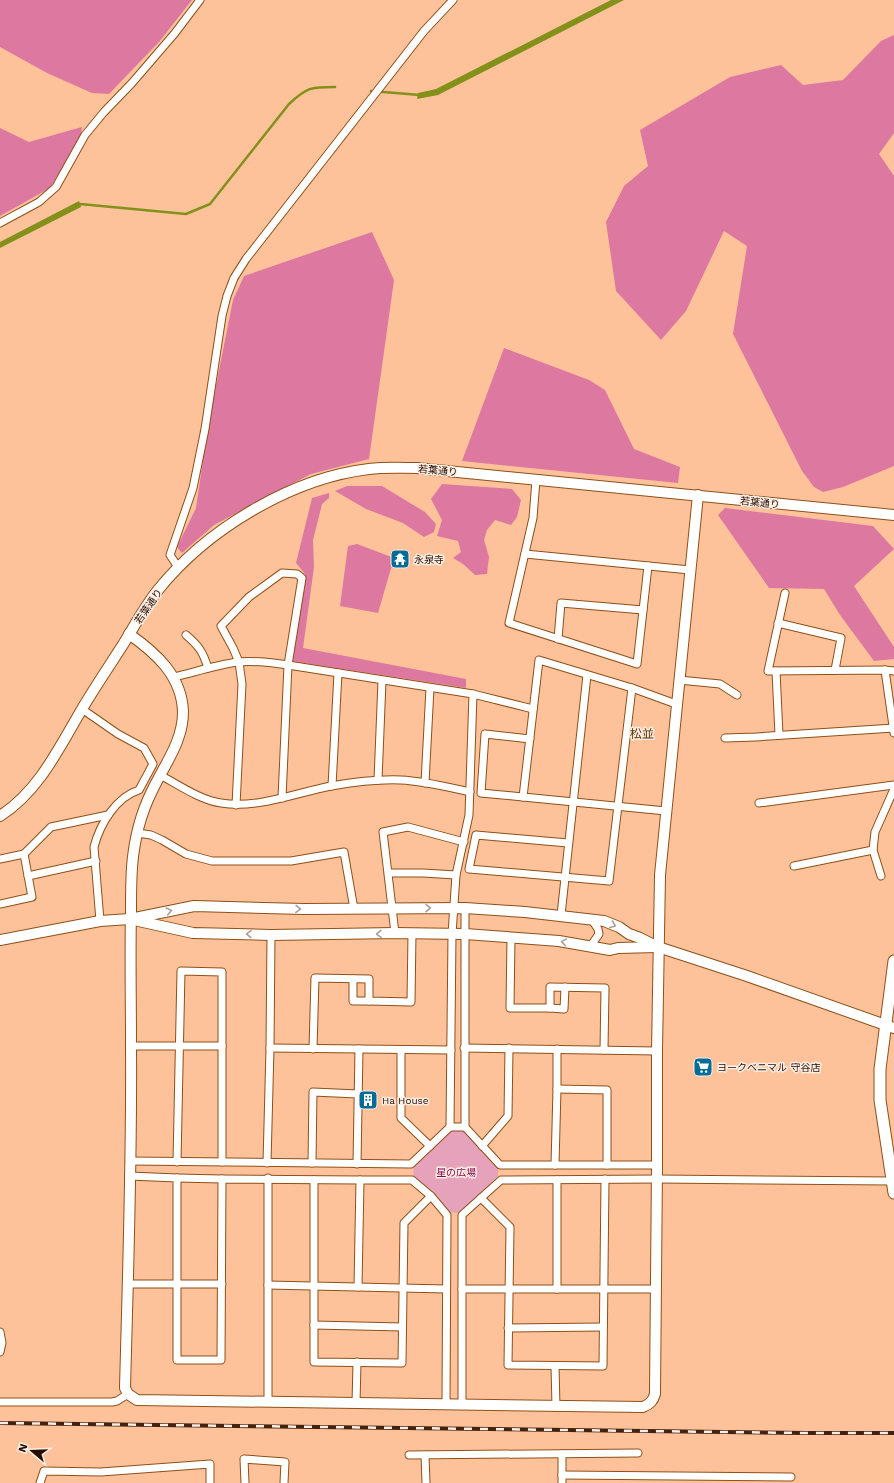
<svg xmlns="http://www.w3.org/2000/svg" width="894" height="1483" font-family="'Work Sans','Noto Sans JP',sans-serif">
<style>
.green{fill:#e7a2bb}
.forest{fill:#dd78a0}
.water{fill:#83901a}
.lines{fill:none;stroke-linecap:round;stroke-linejoin:round}
.stream{stroke:#83901a;stroke-width:2.5}
.street-casing{stroke:#8f4f17;stroke-width:9}
.secondary-casing{stroke:#8f4f17;stroke-width:12}
.primary-casing{stroke:#8f4f17;stroke-width:13}
.street{stroke:#fff;stroke-width:7}
.secondary{stroke:#fff;stroke-width:10}
.primary{stroke:#fff;stroke-width:11}
.rail-casing{stroke:#412313;stroke-width:4}
.rail{stroke:#fdeee3;stroke-width:2.5;stroke-dasharray:8;stroke-linecap:butt}
.oneway{stroke:#a99e99}
.labels{text-anchor:middle;stroke-width:3;stroke-linejoin:round;paint-order:stroke}
.street-label{font-size:10px;fill:#270d00;stroke:#fdeee3}
.poi-label{font-size:10px;fill:#270d00;stroke:#fdeee3;text-anchor:start}
.park-label{font-size:10px;fill:#88074d;stroke:#fdeee3}
.quarter-label{font-size:12px;fill:#5f2f01;stroke:#fdeee3}
</style>
<rect width="100%" height="100%" fill="#fdc299"/>
<!-- green -->
<path class="green" d="M 451,1130 L 464,1131 L 498,1168 L 498,1176 L 460,1213 L 451,1212 L 413,1176 L 414,1166 Z"/>
<!-- forest -->
<g class="forest">
<path d="M 0,0 L 192,0 L 159,42 L 109,94 L 92,93 L 47,73 L 0,47 Z"/>
<path d="M 894,35 L 894,133 L 879,154 L 894,176 L 894,466 L 843,487 L 823,492 L 814,487 L 802,471 L 733,334 L 747,246 L 724,231 L 686,311 L 661,340 L 616,291 L 606,222 L 624,186 L 648,166 L 640,130 L 730,77 L 781,65 L 803,85 L 843,80 L 881,41 Z"/>
<path d="M 82,127 L 81,136 L 50,188 L 0,216 L 0,128 L 29,142 Z"/>
<path d="M 372,232 L 394,280 L 369,459 L 311,474 L 214,525 L 182,553 L 177,547 L 196,508 L 208,426 L 233,300 L 244,276 Z"/>
<path d="M 504,348 L 589,380 L 605,390 L 634,449 L 680,467 L 678,483 L 462,461 Z"/>
<path d="M 442,484 L 512,489 L 521,500 L 517,517 L 511,525 L 495,520 L 487,530 L 484,540 L 489,557 L 487,574 L 475,575 L 463,564 L 453,558 L 461,552 L 458,541 L 437,536 L 442,520 L 431,499 Z"/>
<path d="M 347,486 L 382,486 L 425,512 L 436,524 L 434,532 L 424,537 L 403,523 L 366,509 L 335,491 Z"/>
<path d="M 329,493 L 329,498 L 322,504 L 313,540 L 314,567 L 303,648 L 466,679 L 466,688 L 291,661 L 305,574 L 296,563 L 312,498 Z"/>
<path d="M 725,508 L 873,526 L 894,549 L 854,586 L 894,647 L 894,659 L 874,661 L 840,615 L 824,589 L 769,588 L 718,515 Z"/>
<path d="M 357,544 L 394,558 L 378,613 L 340,606 L 348,546 Z"/>
</g>
<!-- water -->
<g class="water">
<path d="M 611,0 L 624,0 L 438,95 L 417,99 L 418,93 L 436,89 Z"/>
<path d="M 79,201 L 81,207 L 0,248 L 0,242 Z"/>
</g>
<g class="lines">
<!-- stream -->
<g class="stream">
<path d="M 371,91 L 420,95"/>
<path d="M 77,205 L 80,204 L 186,214 L 210,204 L 289,104 C 307,87 311,87 335,87"/>
</g>
<!-- street casing -->
<g class="street-casing">
<g id="street">
<path d="M 0,223 L 39,202 L 56,187 L 85,135 L 104,112 L 132,83 L 175,33 L 200,0"/>
<path d="M 536,480 L 533,518 L 509,623 L 637,664 L 648,566"/>
<path d="M 525,554 L 690,570"/>
<path d="M 178,567 L 170,555 L 193,488 L 205,429 L 222,316 L 227,296 L 234,278 L 246,259 L 424,31 L 453,0"/>
<path d="M 785,593 L 768,671 L 885,670 L 894,671"/>
<path d="M 778,623 L 841,638 L 835,670"/>
<path d="M 186,635 C 199,646 203,652 208,668"/>
<path d="M 558,639 L 561,603 L 643,610"/>
<path d="M 885,670 L 894,733"/>
<path d="M 776,671 L 779,735"/>
<path d="M 174,677 C 195,672 216,665 238,662 C 255,660 272,663 288,665 L 473,694"/>
<path d="M 679,680 L 720,684 L 737,695"/>
<path d="M 82,709 L 118,734 L 144,748 L 153,764 L 139,790 C 116,797 100,824 94,847 L 100,921"/>
<path d="M 725,738 L 756,737 L 894,728"/>
<path d="M 160,775 C 179,785 200,800 221,803 C 258,809 295,793 331,786 C 354,782 378,779 401,780 C 424,781 447,787 470,792"/>
<path d="M 378,780 L 382,681"/>
<path d="M 425,783 L 430,688"/>
<path d="M 332,786 L 338,673"/>
<path d="M 523,797 L 481,793 L 485,734 L 530,739"/>
<path d="M 759,803 L 894,785"/>
<path d="M 236,805 L 242,684 L 239,662 L 233,648 L 221,626 L 249,597 L 282,573 L 297,574 L 302,578 L 288,665 L 282,798"/>
<path d="M 666,811 L 523,797 L 539,660 L 632,688 L 676,704"/>
<path d="M 137,833 L 151,835 L 162,840 L 186,854 L 212,861 L 291,861 L 344,852 L 354,909"/>
<path d="M 568,843 L 476,835 L 469,869 L 609,881 L 632,688"/>
<path d="M 0,859 L 24,854 L 51,827 L 108,815"/>
<path d="M 794,866 L 873,850"/>
<path d="M 389,873 L 423,873 L 456,875"/>
<path d="M 28,876 L 96,861"/>
<path d="M 881,876 L 873,850 L 875,832 L 894,789"/>
<path d="M 0,904 L 32,897 L 24,854"/>
<path d="M 465,908 L 465,1127 L 500,1165 L 657,1165"/>
<path d="M 561,915 L 587,675"/>
<path d="M 395,933 L 383,832 L 408,827 L 464,842"/>
<path d="M 511,938 L 510,1008 L 550,1008 L 550,987 L 605,988 L 604,1050"/>
<path d="M 590,947 L 599,934 L 598,929 L 592,920"/>
<path d="M 353,979 L 353,1001 L 369,1001"/>
<path d="M 550,1008 L 564,1009 L 565,987"/>
<path d="M 131,1046 L 222,1046"/>
<path d="M 270,1048 L 451,1050"/>
<path d="M 464,1048 L 657,1051"/>
<path d="M 313,1049 L 315,978 L 369,979 L 369,1001 L 411,1002 L 412,933"/>
<path d="M 401,1050 L 401,1118 L 430,1146"/>
<path d="M 557,1089 L 607,1090 L 607,1165"/>
<path d="M 465,1127 L 450,1127 L 452,934 L 456,875 L 469,815 L 473,694 L 533,709"/>
<path d="M 482,1146 L 508,1116 L 509,1048"/>
<path d="M 130,1161 L 411,1164 L 450,1127"/>
<path d="M 177,1162 L 181,971 L 222,972 L 222,1162"/>
<path d="M 267,1163 L 270,1048 L 271,935"/>
<path d="M 312,1163 L 313,1092 L 358,1094"/>
<path d="M 357,1164 L 359,1049"/>
<path d="M 555,1165 L 557,1089 L 557,1049"/>
<path d="M 129,1176 L 177,1178 L 177,1360 L 221,1360 L 222,1179 L 360,1180 L 358,1287"/>
<path d="M 177,1178 L 222,1179"/>
<path d="M 314,1180 L 314,1362 L 402,1363 L 404,1223 L 431,1196"/>
<path d="M 360,1180 L 412,1180 L 431,1196 L 447,1215 L 446,1405"/>
<path d="M 481,1198 L 510,1227 L 508,1365 L 603,1366 L 605,1179"/>
<path d="M 127,1284 L 222,1284"/>
<path d="M 268,1285 L 446,1289"/>
<path d="M 462,1289 L 655,1289"/>
<path d="M 557,1289 L 557,1180"/>
<path d="M 314,1325 L 402,1327"/>
<path d="M 508,1328 L 603,1327"/>
<path d="M 0,1332 L 2,1343 L 0,1352"/>
<path d="M 555,1366 L 556,1407"/>
<path d="M 0,1402 L 112,1402 L 117,1401 L 128,1394"/>
<path d="M 268,1402 L 268,1178"/>
<path d="M 356,1404 L 357,1362"/>
<path d="M 462,1405 L 462,1215 L 501,1180 L 657,1179 L 892,1181"/>
<path d="M 562,1454 L 562,1483"/>
<path d="M 409,1455 L 638,1453"/>
<path d="M 425,1455 L 426,1483"/>
<path d="M 562,1475 L 791,1477"/>
<path d="M 40,1483 L 44,1471 L 101,1472 L 210,1464 L 210,1483"/>
<path d="M 245,1483 L 244,1459 L 285,1462 L 284,1483"/>
</g>
</g>
<!-- secondary casing -->
<g class="secondary-casing">
<g id="secondary">
<path d="M 129,634 C 156,653 182,676 183,712 C 183,742 164,765 152,791 C 140,815 134,841 132,867 C 131,882 131,896 131,911 C 130,955 131,1000 131,1045 C 132,1159 128,1274 125,1388 L 128,1394 L 137,1400 L 643,1407 C 650,1404 653,1401 655,1394 L 657,1165 L 657,1051 L 660,875 L 698,495"/>
<path d="M 0,816 C 39,791 59,748 82,709 C 95,687 110,665 124,643 C 135,625 145,606 158,590 C 207,529 292,478 369,469 C 385,467 401,468 417,468 L 894,515"/>
<path d="M 134,920 L 193,933 L 271,935 L 395,933 L 465,934 L 559,941 L 610,950 L 618,948 L 657,947"/>
<path d="M 0,940 L 100,921 L 130,919 L 194,906 L 304,909 L 465,908 L 525,912 L 604,921 L 619,927 L 629,934 L 640,938 L 658,947 L 747,976 L 894,1028"/>
</g>
</g>
<!-- primary casing -->
<g class="primary-casing">
<path id="primary" d="M 894,961 L 880,1069 L 880,1100 L 894,1193"/>
</g>
<!-- street -->
<use href="#street" class="street"/>
<!-- secondary -->
<use href="#secondary" class="secondary"/>
<!-- primary -->
<use href="#primary" class="primary"/>
<!-- rail casing -->
<g class="rail-casing">
<path id="rail" d="M 0,1423 L 806,1433 L 894,1433"/>
</g>
<!-- rail -->
<use href="#rail" class="rail"/>
</g>
<!-- one-way arrows -->
<defs><path id="oneway-chevron" d="M-2-3.5L2.5 0L-2 3.5" fill="none" stroke-width="1.6" stroke-linecap="round" stroke-linejoin="round"/></defs>
<g class="oneway">
<use href="#oneway-chevron" transform="translate(428 908) rotate(-1)"/>
<use href="#oneway-chevron" transform="translate(298 909) rotate(2)"/>
<use href="#oneway-chevron" transform="translate(169 911) rotate(-12)"/>
<use href="#oneway-chevron" transform="translate(613 925) rotate(21)"/>
<use href="#oneway-chevron" transform="translate(249 934) rotate(-178)"/>
<use href="#oneway-chevron" transform="translate(379 934) rotate(178)"/>
<use href="#oneway-chevron" transform="translate(564 942) rotate(-171)"/>
</g>
<!-- icons -->
<defs>
<g id="temple-square" transform="scale(1)"><rect x="-9" y="-9" width="18" height="18" rx="4" fill="#026c99" stroke="#fdeee3"/><path d="M0-6L5-2H3V0L6.5 2.5H4V6H1.5V3h-3V6H-4V2.5H-6.5L-3 0V-2H-5Z" fill="#fff"/></g>
<g id="supermarket-square" transform="scale(1)"><rect x="-9" y="-9" width="18" height="18" rx="4" fill="#026c99" stroke="#fdeee3"/><path d="M-6-5.5h2.5l.6 2H6L4.5 2H-2.5L-4.4-4H-6ZM-1.5 3.2a1.3 1.3 0 1 0 .1 0ZM3 3.2a1.3 1.3 0 1 0 .1 0Z" fill="#fff"/></g>
<g id="building-square" transform="scale(1)"><rect x="-9" y="-9" width="18" height="18" rx="4" fill="#026c99" stroke="#fdeee3"/><path d="M-4-6H4V6H1V3H-1V6H-4ZM-2.5-4.3h1.7v1.8h-1.7ZM.8-4.3h1.7v1.8H.8ZM-2.5-1h1.7V.8h-1.7ZM.8-1h1.7V.8H.8Z" fill="#fff"/></g>
</defs>
<g fill-rule="evenodd">
<use href="#temple-square" x="400" y="559"/>
<use href="#supermarket-square" x="703" y="1067"/>
<use href="#building-square" x="368" y="1100"/>
</g>
<g class="labels">
<!-- street labels -->
<g class="street-label">
<text transform="translate(438 470) rotate(5)" y="4">若葉通り</text>
<text transform="translate(760 502) rotate(6)" y="4">若葉通り</text>
<text transform="translate(148 606) rotate(-55)" y="4">若葉通り</text>
</g>
<!-- poi labels -->
<g class="poi-label">
<text x="414" y="563">永泉寺</text>
<text x="717" y="1071">ヨークベニマル 守谷店</text>
<text x="382" y="1104">Ha House</text>
</g>
<!-- park labels -->
<g class="park-label">
<text x="456" y="1176">星の広場</text>
</g>
<!-- quarter labels -->
<g class="quarter-label">
<text x="642" y="738">松並</text>
</g>
</g>
<!-- north arrow -->
<g transform="translate(32 1451) rotate(289)" stroke="#fdeee3" stroke-width="3" paint-order="stroke">
<path d="M0-3L7 15L0 10L-7 15Z" fill="#270d00"/>
<text y="-6" font-size="11" font-weight="bold" text-anchor="middle" fill="#270d00">N</text>
</g>
</svg>
